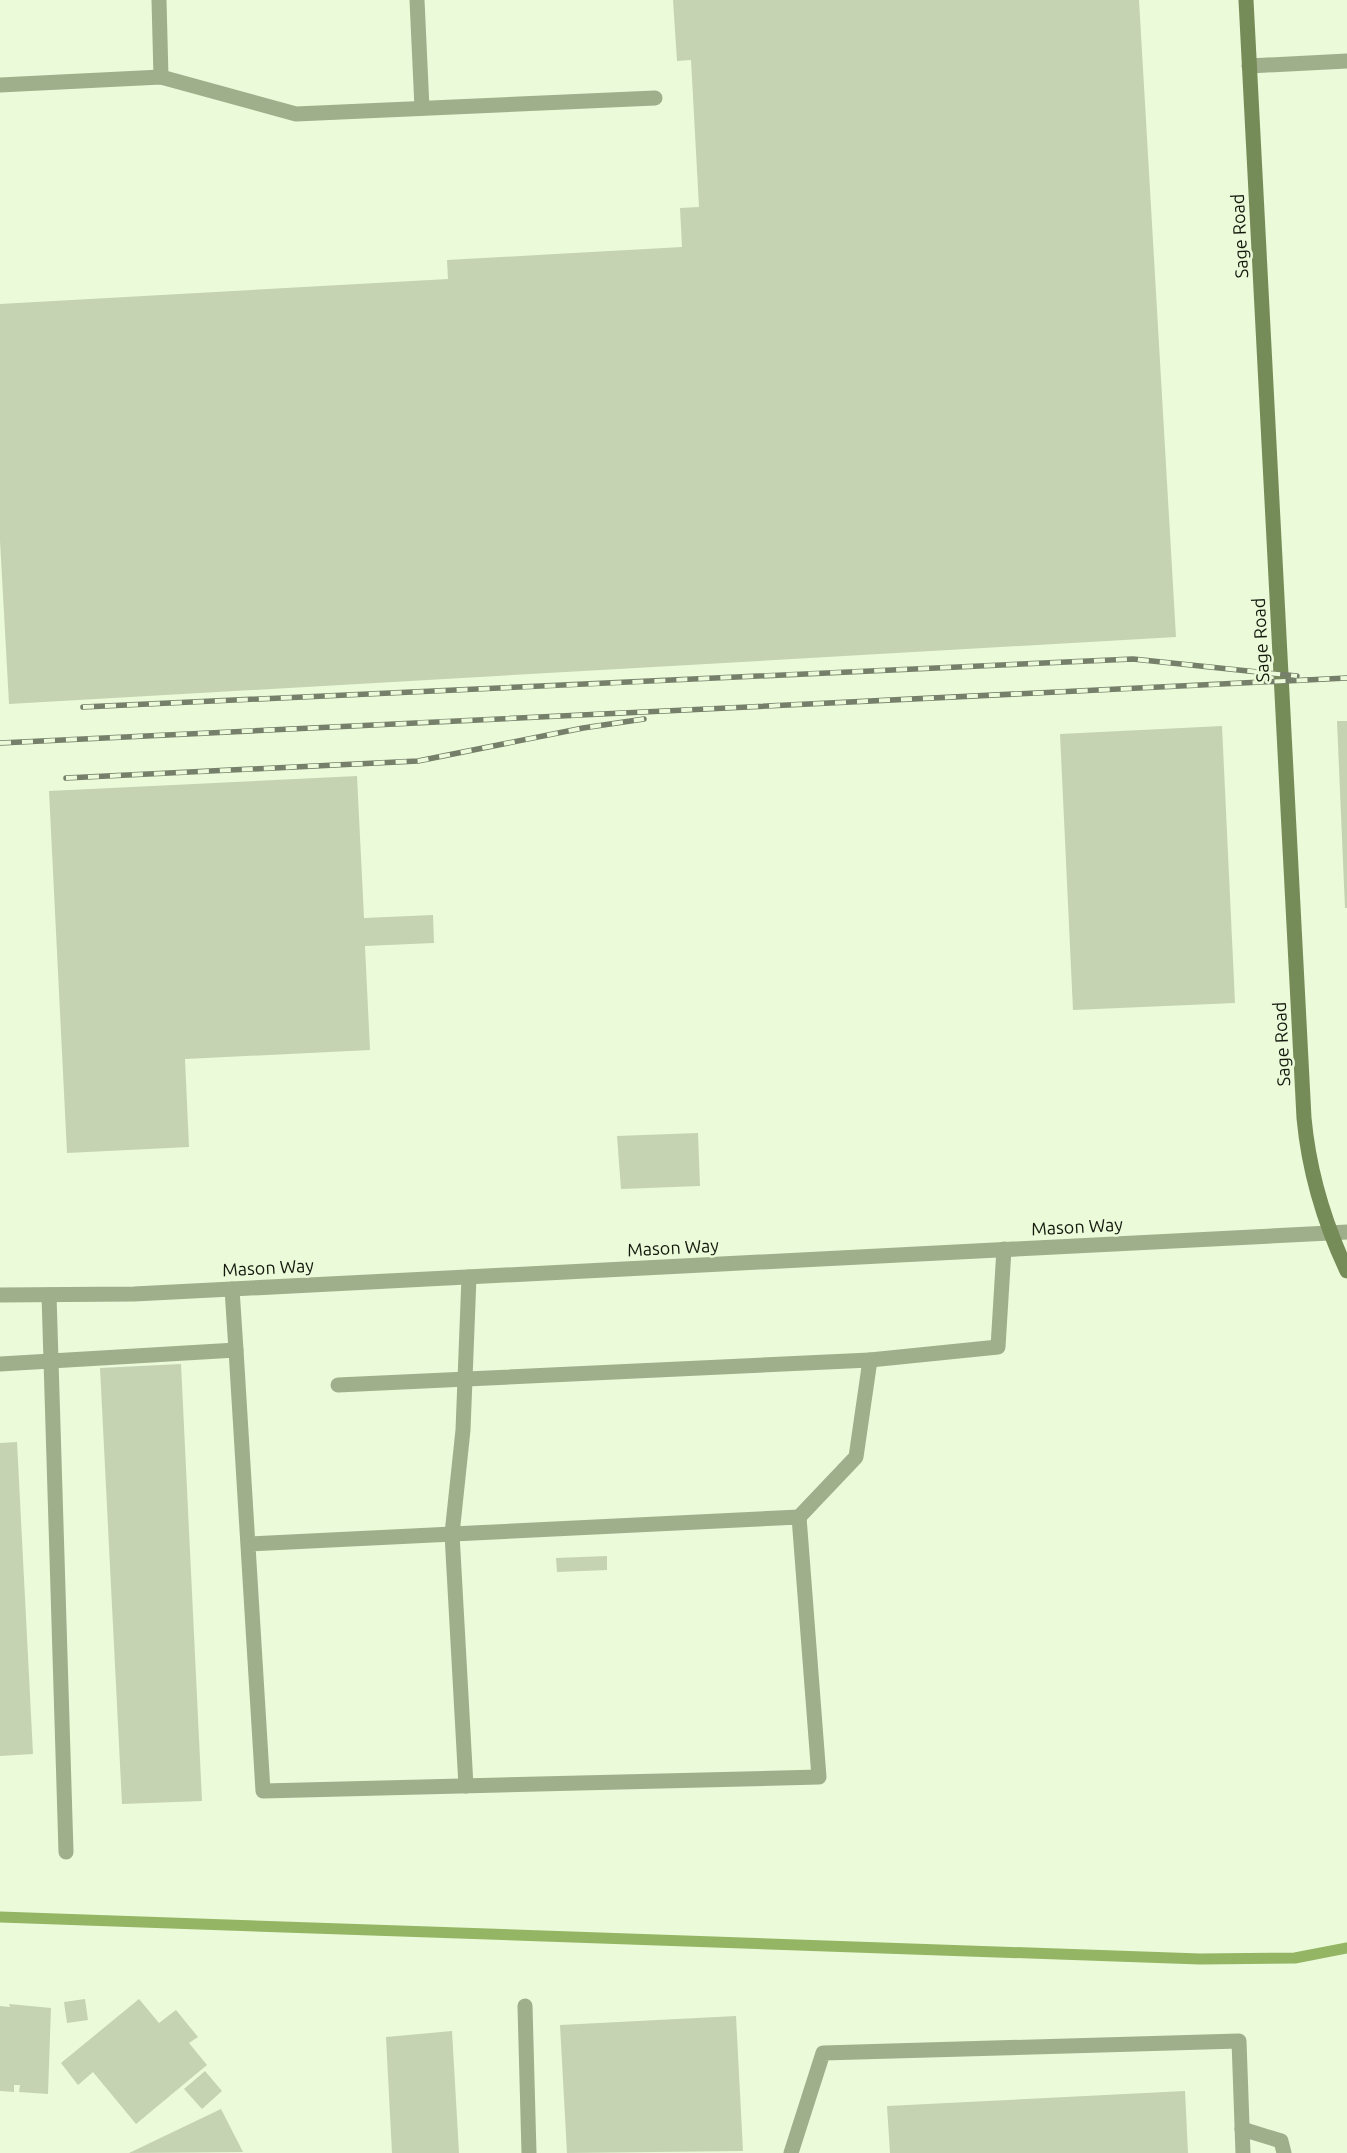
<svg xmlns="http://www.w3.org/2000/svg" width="1347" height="2153" font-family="Ubuntu,sans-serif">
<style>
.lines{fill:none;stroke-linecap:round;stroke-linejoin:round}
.stream{stroke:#94b563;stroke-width:11}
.building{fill:#c5d3b3}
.service{stroke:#9fae8b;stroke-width:15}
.minor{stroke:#9fae8b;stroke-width:15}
.tertiary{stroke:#9fae8b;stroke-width:15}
.secondary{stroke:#768c58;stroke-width:15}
.rail-casing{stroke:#757f69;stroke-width:5.5}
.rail{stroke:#ebfad9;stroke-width:4;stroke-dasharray:11;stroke-linecap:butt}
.labels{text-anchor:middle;stroke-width:5;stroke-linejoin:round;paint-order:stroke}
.street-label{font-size:18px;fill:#151a0e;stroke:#ebfad9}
</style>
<rect width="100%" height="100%" fill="#ebfad9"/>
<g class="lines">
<!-- stream -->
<path class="stream" d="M 0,1917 L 1200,1959 L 1295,1958 L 1347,1948"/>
</g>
<!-- building -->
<g class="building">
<path d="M 673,0 L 1139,0 L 1176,637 L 9,704 L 0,541 L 0,304 L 448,279 L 447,260 L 682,247 L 680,208 L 699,207 L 691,60 L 677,61 Z"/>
<path d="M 1337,721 L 1347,721 L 1347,908 L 1345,908 Z"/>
<path d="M 1222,726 L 1235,1003 L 1073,1010 L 1060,734 Z"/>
<path d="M 357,776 L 364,918 L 433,915 L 434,943 L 365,946 L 370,1050 L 185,1059 L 189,1147 L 67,1153 L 49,791 Z"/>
<path d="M 698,1133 L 700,1186 L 621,1189 L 617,1136 Z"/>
<path d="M 181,1364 L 202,1801 L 122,1804 L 100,1368 Z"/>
<path d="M 17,1442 L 33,1754 L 0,1756 L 0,1443 Z"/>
<path d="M 607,1556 L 607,1570 L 557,1572 L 556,1558 Z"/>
<path d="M 85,1999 L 88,2020 L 67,2023 L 64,2002 Z"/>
<path d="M 139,1999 L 159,2023 L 176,2010 L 198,2037 L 189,2043 L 207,2065 L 136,2124 L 93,2072 L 78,2085 L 61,2063 Z"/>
<path d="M 9,2004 L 51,2008 L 48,2094 L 19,2092 L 20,2085 L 14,2085 L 14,2092 L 0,2091 L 0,2006 L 10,2007 Z"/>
<path d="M 736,2016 L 743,2151 L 567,2153 L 560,2025 Z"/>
<path d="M 452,2031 L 459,2153 L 392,2153 L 386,2037 Z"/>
<path d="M 205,2071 L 222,2091 L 202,2109 L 184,2089 Z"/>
<path d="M 1185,2091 L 1188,2153 L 890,2153 L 887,2106 Z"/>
<path d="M 221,2109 L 243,2152 L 129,2153 Z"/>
</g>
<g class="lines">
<!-- service -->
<g class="service">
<path d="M 159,0 L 161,77"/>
<path d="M 417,0 L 422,108"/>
<path d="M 0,85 L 161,77 L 296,114 L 655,98"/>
<path d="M 232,1289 L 236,1350 L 263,1791 L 819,1777 L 799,1517 L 248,1544"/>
<path d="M 49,1295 L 66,1852"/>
<path d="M 870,1360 L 998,1347 L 1004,1249"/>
<path d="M 0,1364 L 236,1350"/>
<path d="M 338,1385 L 870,1360 L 856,1457 L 799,1517"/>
<path d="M 466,1786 L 452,1534 L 463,1430 L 469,1277"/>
<path d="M 525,2006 L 529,2153"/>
<path d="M 1242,2129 L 1281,2141 L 1284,2153"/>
<path d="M 791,2153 L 823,2053 L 1239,2041 L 1243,2153"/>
</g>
<!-- minor -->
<g class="minor">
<path d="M 1249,66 L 1347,61"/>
<path d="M 1329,1233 L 1347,1232"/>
</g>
<!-- tertiary -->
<path class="tertiary" d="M 0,1295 L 134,1294 L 1329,1233"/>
<!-- secondary -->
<path class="secondary" d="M 1246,0 L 1304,1118 C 1309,1172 1324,1222 1347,1271"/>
<!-- rail casing -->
<g class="rail-casing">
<g id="rail">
<path d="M 83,707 L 1133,659 L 1297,676"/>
<path d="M 0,743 L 1347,678"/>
<path d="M 66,778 L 418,761 L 583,728 L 644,719"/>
</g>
</g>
<!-- rail -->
<use href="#rail" class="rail"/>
</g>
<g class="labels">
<!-- street labels -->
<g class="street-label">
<text transform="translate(1240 236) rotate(-93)" y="6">Sage Road</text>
<text transform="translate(1261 640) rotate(-93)" y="6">Sage Road</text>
<text transform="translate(1282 1044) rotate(-93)" y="6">Sage Road</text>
<text transform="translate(1077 1227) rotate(-3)" y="6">Mason Way</text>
<text transform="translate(673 1248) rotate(-3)" y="6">Mason Way</text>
<text transform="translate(268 1268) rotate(-3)" y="6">Mason Way</text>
</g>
</g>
</svg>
